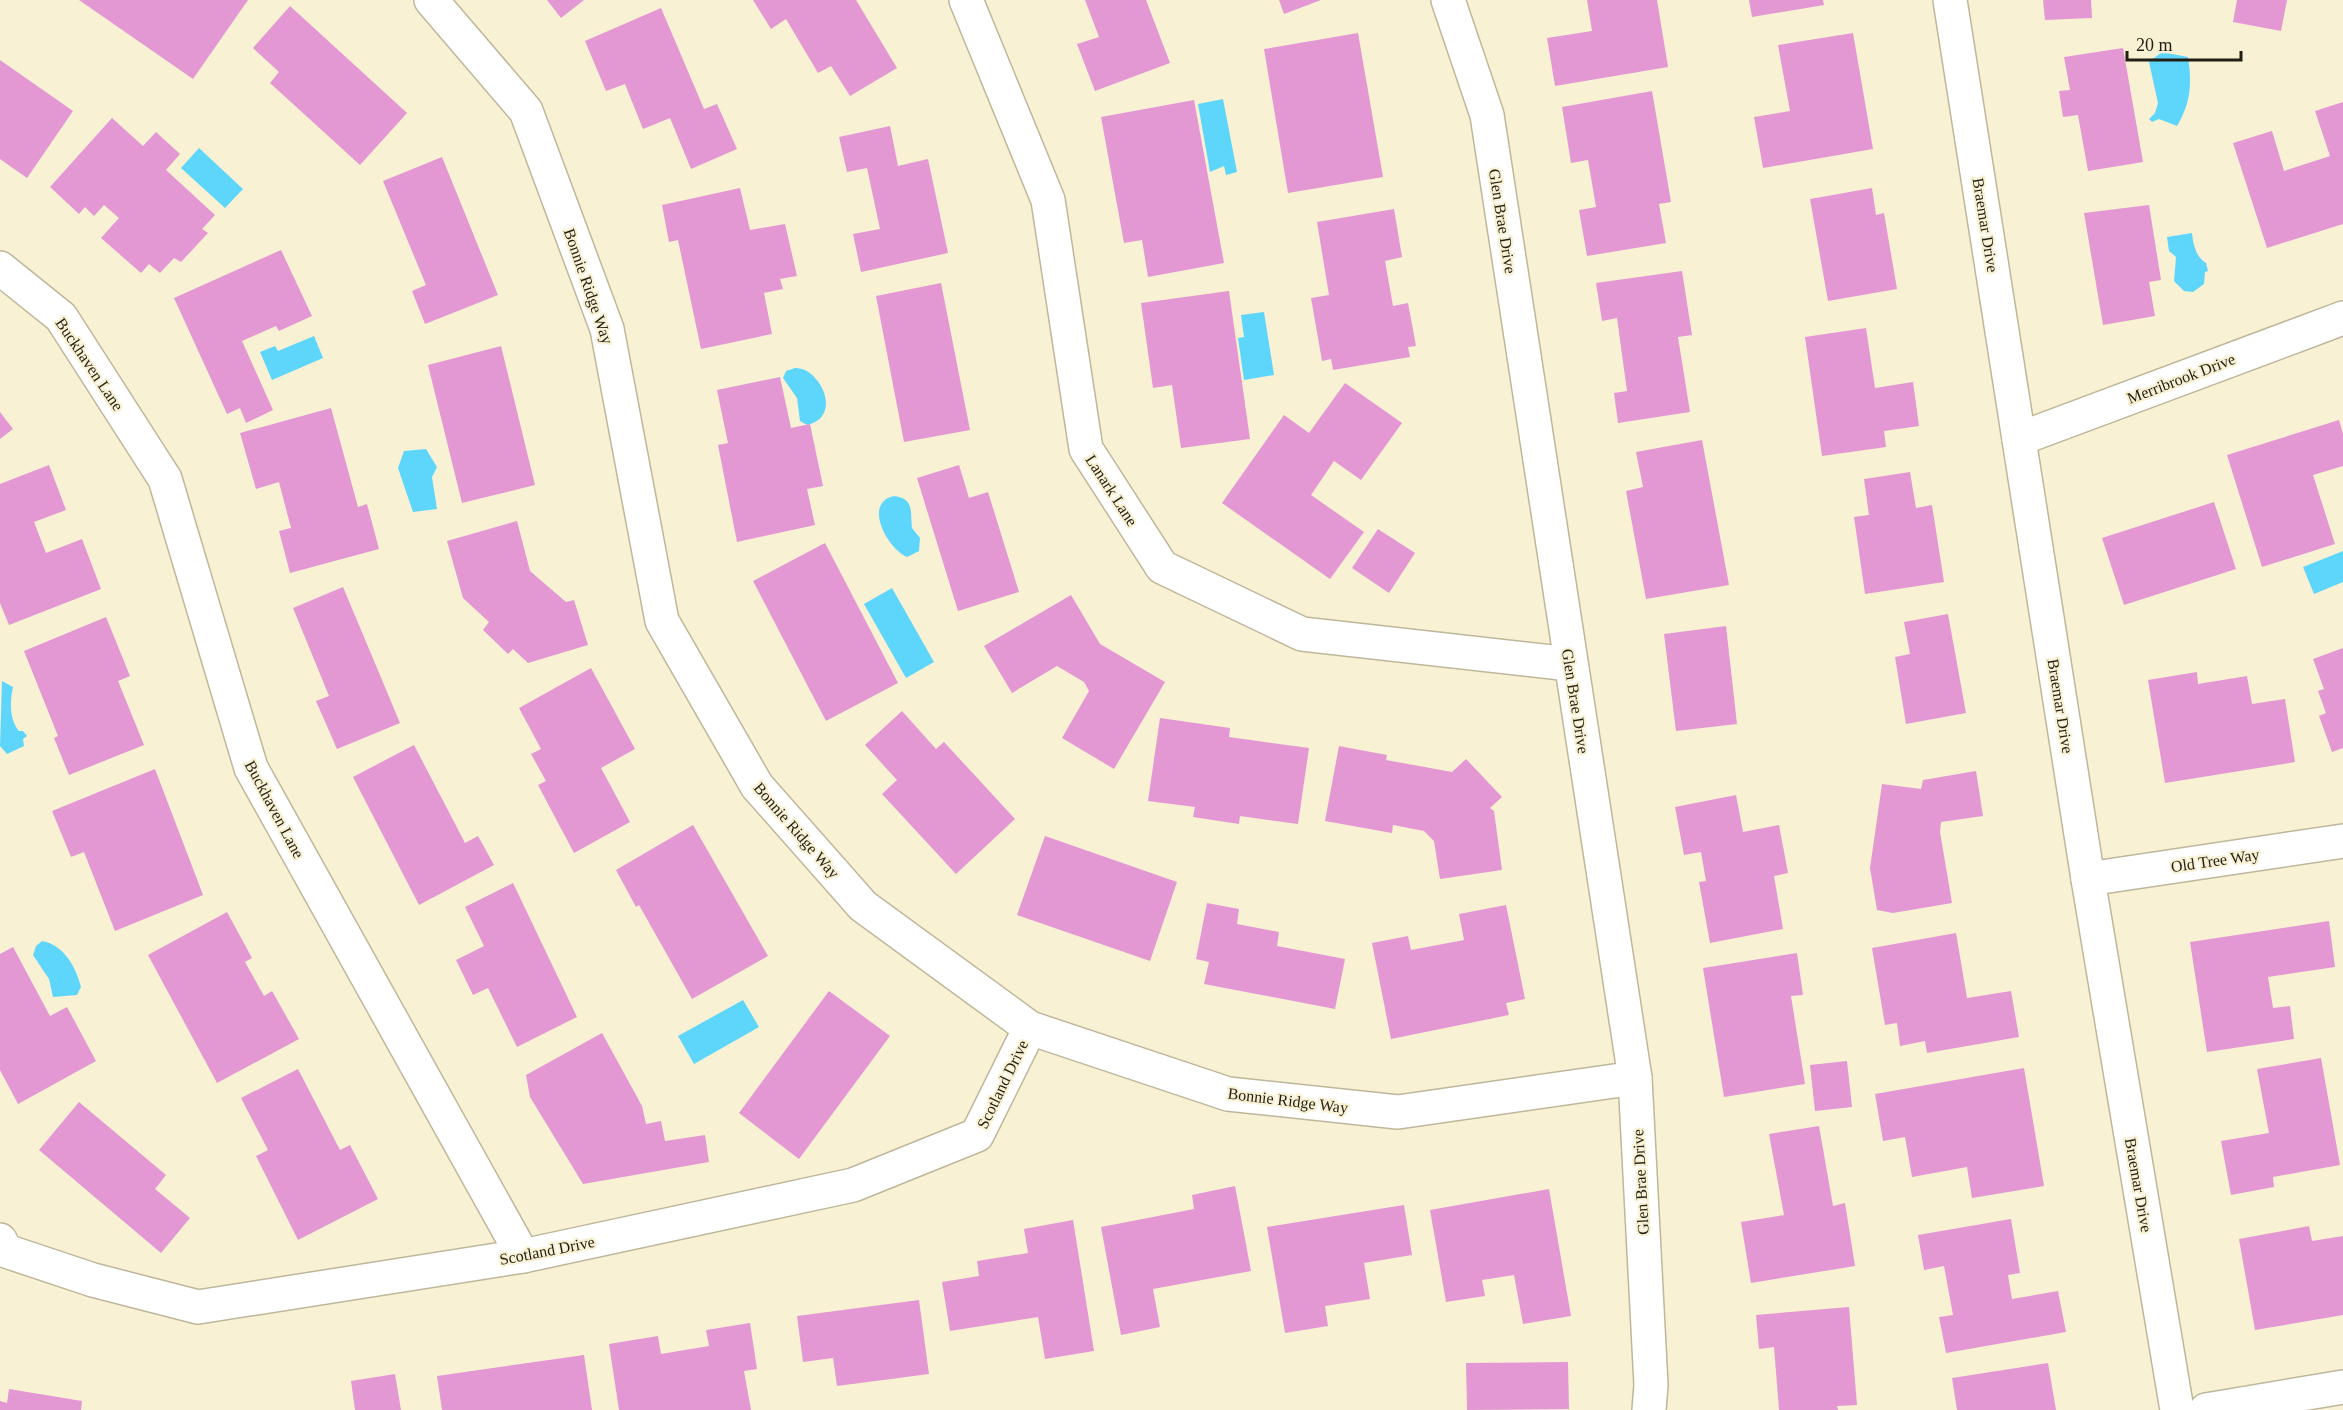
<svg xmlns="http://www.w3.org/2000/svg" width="2343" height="1410" font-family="'Times New Roman',serif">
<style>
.water{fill:#5ed6fb}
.building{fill:#e398d4}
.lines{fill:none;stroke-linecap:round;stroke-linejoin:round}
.street-casing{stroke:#beb79b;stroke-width:36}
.street{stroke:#fff;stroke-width:33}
.labels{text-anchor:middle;stroke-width:4.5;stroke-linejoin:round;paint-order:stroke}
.street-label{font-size:16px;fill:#211e14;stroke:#f9f1d4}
</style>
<rect width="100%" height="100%" fill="#f9f1d4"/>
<!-- water -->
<g class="water">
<path d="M 2162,52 L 2188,57 C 2192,83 2191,103 2177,126 L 2159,119 L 2152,122 L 2149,119 L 2155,113 L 2158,103 L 2149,62 Z"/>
<path d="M 1223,99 L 1237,172 L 1226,175 L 1224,166 L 1210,172 L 1198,104 Z"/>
<path d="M 199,148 L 243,189 L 225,208 L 181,168 Z"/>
<path d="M 2192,233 C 2193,244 2196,257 2206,263 L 2208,271 L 2205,272 L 2204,284 L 2193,292 L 2184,291 L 2174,281 L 2176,257 L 2169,251 L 2167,237 Z"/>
<path d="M 1264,312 L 1274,375 L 1244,380 L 1238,338 L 1244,337 L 1241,315 Z"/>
<path d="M 314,336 L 323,358 L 272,380 L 260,352 L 275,346 L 278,351 Z"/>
<path d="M 795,368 C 820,367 844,417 807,425 L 800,421 L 797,398 L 783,378 L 786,371 Z"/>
<path d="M 426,449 L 437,467 L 432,477 L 437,509 L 413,512 L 398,468 L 404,451 Z"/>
<path d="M 894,496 C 915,498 910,513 912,528 L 920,538 L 919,551 L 907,557 C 888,549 862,503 894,496 Z"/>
<path d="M 2343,551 L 2343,582 L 2314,594 L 2303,567 Z"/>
<path d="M 892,588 L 934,662 L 906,678 L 864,604 Z"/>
<path d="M 2,681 L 13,687 C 10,701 9,719 19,731 L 23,731 L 27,736 L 23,739 L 24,746 L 7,754 L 0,746 Z"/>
<path d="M 42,941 C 64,945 76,967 81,987 L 77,995 L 53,997 L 49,979 L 33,955 L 36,946 Z"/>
<path d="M 743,1000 L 759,1027 L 694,1064 L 678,1036 Z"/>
</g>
<!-- building -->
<g class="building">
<path d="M 79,0 L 248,0 L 193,79 Z"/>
<path d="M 547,0 L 584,0 L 561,18 Z"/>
<path d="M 753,0 L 856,0 L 897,68 L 850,96 L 831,66 L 818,73 L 786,19 L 771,29 Z"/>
<path d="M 1085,0 L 1146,0 L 1170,63 L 1095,91 L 1077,44 L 1099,37 Z"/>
<path d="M 1279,0 L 1321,0 L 1284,14 Z"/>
<path d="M 1587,0 L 1657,0 L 1668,67 L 1555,86 L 1547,38 L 1592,31 Z"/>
<path d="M 1749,0 L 1823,0 L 1824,5 L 1752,17 Z"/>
<path d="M 2043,0 L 2091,0 L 2092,18 L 2045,20 Z"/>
<path d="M 2237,0 L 2287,0 L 2281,31 L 2233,22 Z"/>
<path d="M 290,6 L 407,113 L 360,165 L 270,83 L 279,72 L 253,48 Z"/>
<path d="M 661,8 L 704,109 L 717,104 L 737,149 L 691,169 L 670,118 L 643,129 L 625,84 L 606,91 L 585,41 Z"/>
<path d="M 1358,33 L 1383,177 L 1288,193 L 1264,49 Z"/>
<path d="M 1853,33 L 1873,149 L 1763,168 L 1754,117 L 1790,111 L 1778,45 Z"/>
<path d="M 2123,48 L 2143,162 L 2088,171 L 2078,115 L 2063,117 L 2059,91 L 2070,90 L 2064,57 Z"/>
<path d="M 0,60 L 73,111 L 27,178 L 0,159 Z"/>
<path d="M 1652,91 L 1671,202 L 1659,204 L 1666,243 L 1587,256 L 1579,210 L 1596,207 L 1588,160 L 1571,163 L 1562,107 Z"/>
<path d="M 1194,100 L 1224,263 L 1148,277 L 1142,240 L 1124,243 L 1101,117 Z"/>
<path d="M 2343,102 L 2343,224 L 2267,248 L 2233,143 L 2272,131 L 2284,171 L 2330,156 L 2315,111 Z"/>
<path d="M 112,118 L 143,146 L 156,132 L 180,154 L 166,170 L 215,215 L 202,229 L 208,233 L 181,262 L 174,258 L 160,273 L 149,264 L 141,273 L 101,238 L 119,218 L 104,205 L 94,216 L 85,207 L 79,214 L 50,187 Z"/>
<path d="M 890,126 L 898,166 L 928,159 L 948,253 L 861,272 L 853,234 L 880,229 L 867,168 L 847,172 L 839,137 Z"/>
<path d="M 442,157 L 498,295 L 425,324 L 412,291 L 426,285 L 383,181 Z"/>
<path d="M 740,188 L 750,230 L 785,224 L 797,276 L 780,279 L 783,289 L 764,293 L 772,334 L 701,349 L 678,240 L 669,242 L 662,205 Z"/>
<path d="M 1872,188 L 1876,215 L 1884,213 L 1897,289 L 1828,301 L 1810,199 Z"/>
<path d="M 2149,205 L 2161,280 L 2149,282 L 2155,316 L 2103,325 L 2084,213 Z"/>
<path d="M 1394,209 L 1402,257 L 1385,261 L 1393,306 L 1408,303 L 1416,346 L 1408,347 L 1410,357 L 1333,370 L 1331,359 L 1322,361 L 1311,298 L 1329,295 L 1317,222 Z"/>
<path d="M 281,250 L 312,316 L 279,331 L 276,326 L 242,341 L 273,410 L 246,423 L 240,408 L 227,414 L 174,298 Z"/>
<path d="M 1682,271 L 1692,335 L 1678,337 L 1690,412 L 1618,423 L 1614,393 L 1627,391 L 1617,318 L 1602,321 L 1596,283 Z"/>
<path d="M 941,283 L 970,430 L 904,442 L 876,296 Z"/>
<path d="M 1229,291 L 1250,439 L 1181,448 L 1172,385 L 1153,388 L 1141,303 Z"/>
<path d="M 1866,328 L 1875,388 L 1913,382 L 1919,426 L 1884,431 L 1886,447 L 1822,456 L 1805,337 Z"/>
<path d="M 501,346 L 535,485 L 462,503 L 428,365 Z"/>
<path d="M 780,377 L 791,428 L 810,424 L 823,486 L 807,489 L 815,525 L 737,542 L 718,445 L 728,443 L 717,390 Z"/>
<path d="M 1345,383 L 1402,423 L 1361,480 L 1334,461 L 1311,495 L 1364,532 L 1330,579 L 1222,503 L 1284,415 L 1309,433 Z"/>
<path d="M 331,408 L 358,507 L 367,504 L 379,549 L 290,573 L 279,531 L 291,528 L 279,482 L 256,489 L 240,433 Z"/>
<path d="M 0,412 L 13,429 L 0,439 Z"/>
<path d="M 2339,420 L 2343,434 L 2343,466 L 2313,475 L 2335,544 L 2262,567 L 2227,455 Z"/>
<path d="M 1702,440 L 1729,585 L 1646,599 L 1626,491 L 1643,487 L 1636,452 Z"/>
<path d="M 49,465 L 66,510 L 34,522 L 46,553 L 82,539 L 101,589 L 9,625 L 0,603 L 0,484 Z"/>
<path d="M 959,465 L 969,498 L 988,492 L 1019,592 L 958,611 L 917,478 Z"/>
<path d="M 1910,472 L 1916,508 L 1932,505 L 1944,582 L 1865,594 L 1854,517 L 1869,515 L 1864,479 Z"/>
<path d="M 2214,502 L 2236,569 L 2124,605 L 2102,538 Z"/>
<path d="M 517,521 L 530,571 L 566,602 L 574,600 L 588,645 L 528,663 L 513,649 L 508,654 L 483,630 L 489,622 L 463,598 L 447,541 Z"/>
<path d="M 1378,529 L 1415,553 L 1389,593 L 1352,568 Z"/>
<path d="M 825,543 L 898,683 L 826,721 L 753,581 Z"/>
<path d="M 343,587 L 400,723 L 337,749 L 316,701 L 329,696 L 293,608 Z"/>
<path d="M 1071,595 L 1100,644 L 1165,682 L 1114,769 L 1062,738 L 1089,691 L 1084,682 L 1057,666 L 1012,693 L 984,646 Z"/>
<path d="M 1948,614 L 1966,713 L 1906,724 L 1895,657 L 1910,654 L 1904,622 Z"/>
<path d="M 106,617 L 130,676 L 118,681 L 144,745 L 69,775 L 54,738 L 58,736 L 24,651 Z"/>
<path d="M 1726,626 L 1737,724 L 1676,731 L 1664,634 Z"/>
<path d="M 2343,648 L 2343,748 L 2332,752 L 2319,716 L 2326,713 L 2318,691 L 2324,689 L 2313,659 Z"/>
<path d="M 591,668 L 635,749 L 601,768 L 630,822 L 574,853 L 538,785 L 546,781 L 531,754 L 541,749 L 519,708 Z"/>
<path d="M 2197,672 L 2198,684 L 2247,676 L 2252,704 L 2285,699 L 2295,762 L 2165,783 L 2148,680 Z"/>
<path d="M 902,711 L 936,749 L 944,742 L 1015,819 L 956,874 L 882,794 L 897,780 L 865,745 Z"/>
<path d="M 1160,718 L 1230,728 L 1229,737 L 1309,748 L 1298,824 L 1240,816 L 1239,824 L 1193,817 L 1195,807 L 1148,801 Z"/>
<path d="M 414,745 L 465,843 L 478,836 L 494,865 L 419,905 L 353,777 Z"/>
<path d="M 1339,746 L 1387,755 L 1386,760 L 1452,772 L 1466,759 L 1502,797 L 1490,808 L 1494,811 L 1502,870 L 1440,879 L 1434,841 L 1424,831 L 1393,825 L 1392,833 L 1325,821 Z"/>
<path d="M 155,769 L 203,895 L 115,931 L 84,852 L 71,857 L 52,811 Z"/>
<path d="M 1976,771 L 1983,816 L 1941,822 L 1940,832 L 1952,903 L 1893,913 L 1877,910 L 1870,868 L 1882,784 L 1921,789 L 1923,780 Z"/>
<path d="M 1736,795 L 1743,832 L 1779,825 L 1788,873 L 1774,876 L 1783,929 L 1710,943 L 1699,882 L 1706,881 L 1701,852 L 1684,855 L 1675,807 Z"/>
<path d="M 693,825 L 768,956 L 692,999 L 639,905 L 636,907 L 616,870 Z"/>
<path d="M 1045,836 L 1177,882 L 1150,961 L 1017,915 Z"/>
<path d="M 513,883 L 577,1017 L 517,1047 L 488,988 L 473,995 L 456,960 L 484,946 L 465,907 Z"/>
<path d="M 1207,903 L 1239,909 L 1237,924 L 1279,932 L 1277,946 L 1345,959 L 1335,1009 L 1204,984 L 1209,962 L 1196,959 Z"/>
<path d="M 1506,905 L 1525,999 L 1506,1003 L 1509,1015 L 1391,1039 L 1372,943 L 1408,936 L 1411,950 L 1464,940 L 1459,914 Z"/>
<path d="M 227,912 L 252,958 L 245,962 L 264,996 L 272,991 L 299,1039 L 217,1083 L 148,955 Z"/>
<path d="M 2329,921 L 2335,967 L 2268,977 L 2273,1008 L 2290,1006 L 2294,1039 L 2207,1052 L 2190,942 Z"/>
<path d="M 1956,933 L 1967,998 L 2011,991 L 2019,1037 L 1927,1053 L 1925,1041 L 1900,1046 L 1897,1023 L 1885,1025 L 1872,948 Z"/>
<path d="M 13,947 L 50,1016 L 67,1007 L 96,1061 L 18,1104 L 0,1070 L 0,954 Z"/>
<path d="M 1797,953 L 1803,995 L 1791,996 L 1805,1084 L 1724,1097 L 1703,968 Z"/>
<path d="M 829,991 L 890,1036 L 799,1159 L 739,1113 Z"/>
<path d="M 602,1033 L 642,1106 L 646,1124 L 661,1121 L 665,1141 L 705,1135 L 709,1162 L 583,1184 L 530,1097 L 526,1075 Z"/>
<path d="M 2321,1058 L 2340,1165 L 2273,1177 L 2274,1187 L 2231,1195 L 2221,1141 L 2269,1133 L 2257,1069 Z"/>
<path d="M 1847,1061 L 1852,1107 L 1815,1111 L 1810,1065 Z"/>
<path d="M 2024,1068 L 2044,1186 L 1972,1198 L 1967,1167 L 1912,1177 L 1905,1137 L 1883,1141 L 1875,1094 Z"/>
<path d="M 298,1069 L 340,1150 L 350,1145 L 378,1199 L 298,1240 L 256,1156 L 268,1150 L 241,1098 Z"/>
<path d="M 79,1102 L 166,1175 L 155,1189 L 190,1218 L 161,1253 L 39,1150 Z"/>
<path d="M 1819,1126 L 1833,1206 L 1845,1203 L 1855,1266 L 1751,1283 L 1741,1222 L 1784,1215 L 1769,1134 Z"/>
<path d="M 1235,1186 L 1251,1271 L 1153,1289 L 1160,1327 L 1121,1335 L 1101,1227 L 1194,1209 L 1192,1195 Z"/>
<path d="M 1549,1189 L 1571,1316 L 1523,1324 L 1514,1275 L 1482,1280 L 1485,1296 L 1446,1302 L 1430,1210 Z"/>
<path d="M 1404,1205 L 1412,1255 L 1364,1263 L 1370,1299 L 1325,1306 L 1328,1326 L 1285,1333 L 1267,1227 Z"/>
<path d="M 2011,1219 L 2020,1273 L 2008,1275 L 2012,1299 L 2058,1291 L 2066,1332 L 1946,1353 L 1939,1317 L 1953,1315 L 1944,1266 L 1924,1270 L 1918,1235 Z"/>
<path d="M 1073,1220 L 1094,1351 L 1045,1359 L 1038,1317 L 950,1331 L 942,1282 L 979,1276 L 977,1261 L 1028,1253 L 1024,1229 Z"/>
<path d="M 2309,1226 L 2312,1241 L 2343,1236 L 2343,1315 L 2255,1330 L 2239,1239 Z"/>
<path d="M 919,1300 L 929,1374 L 837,1386 L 833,1358 L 803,1362 L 797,1316 Z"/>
<path d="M 1849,1307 L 1857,1405 L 1837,1406 L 1838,1410 L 1779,1410 L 1774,1347 L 1759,1349 L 1756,1315 Z"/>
<path d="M 750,1323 L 757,1369 L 744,1371 L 751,1410 L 619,1410 L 609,1344 L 658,1336 L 661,1354 L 709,1346 L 706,1330 Z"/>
<path d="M 584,1355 L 592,1410 L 442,1410 L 437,1376 Z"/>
<path d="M 1568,1362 L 1569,1409 L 1467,1410 L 1466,1363 Z"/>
<path d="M 2048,1363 L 2056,1410 L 1957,1410 L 1952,1378 Z"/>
<path d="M 395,1374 L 401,1410 L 355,1410 L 351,1381 Z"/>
<path d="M 9,1389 L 82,1401 L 81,1410 L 0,1410 L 0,1401 L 7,1403 Z"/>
</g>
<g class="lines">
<!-- street casing -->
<g class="street-casing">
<g id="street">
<path d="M 431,0 L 526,111 L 607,329 L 662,621 L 757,786 L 863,906 L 1030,1028 L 1228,1094 L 1398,1112 L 1635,1078"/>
<path d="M 966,0 L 1048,200 L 1086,449 L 1162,567 L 1302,634 L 1570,664"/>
<path d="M 1448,0 L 1487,115 L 1635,1078 L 1651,1385 L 1649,1410"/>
<path d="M 1950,0 L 2088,879 L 2177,1410"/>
<path d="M 0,268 L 61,317 L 165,479 L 251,768 L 523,1256"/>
<path d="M 2019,439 L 2343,318"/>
<path d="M 2088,879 L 2343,841"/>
<path d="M 0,1240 L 6,1251 L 93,1280 L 198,1307 L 523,1256 L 853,1185 L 977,1135 L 1030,1028"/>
<path d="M 2206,1410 L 2343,1387"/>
</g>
</g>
<!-- street -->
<use href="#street" class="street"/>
</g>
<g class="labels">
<!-- street labels -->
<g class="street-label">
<text transform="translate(1503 221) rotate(81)" y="6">Glen Brae Drive</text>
<text transform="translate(1986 225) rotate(81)" y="6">Braemar Drive</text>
<text transform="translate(589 286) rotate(71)" y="6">Bonnie Ridge Way</text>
<text transform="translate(90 364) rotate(56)" y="6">Buckhaven Lane</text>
<text transform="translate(2181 378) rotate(-21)" y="6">Merribrook Drive</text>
<text transform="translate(1112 490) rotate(57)" y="6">Lanark Lane</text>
<text transform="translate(1576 701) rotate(81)" y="6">Glen Brae Drive</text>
<text transform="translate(2061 706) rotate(81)" y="6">Braemar Drive</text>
<text transform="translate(275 809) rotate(62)" y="6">Buckhaven Lane</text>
<text transform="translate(797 830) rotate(49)" y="6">Bonnie Ridge Way</text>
<text transform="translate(2215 860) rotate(-8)" y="6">Old Tree Way</text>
<text transform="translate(1002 1084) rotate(-64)" y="6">Scotland Drive</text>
<text transform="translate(1288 1100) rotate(7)" y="6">Bonnie Ridge Way</text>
<text transform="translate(1640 1182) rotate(-93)" y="6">Glen Brae Drive</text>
<text transform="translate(2139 1185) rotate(80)" y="6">Braemar Drive</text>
<text transform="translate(547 1250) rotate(-11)" y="6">Scotland Drive</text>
</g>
</g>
<!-- scale -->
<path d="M2127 51v9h114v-9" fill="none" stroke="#211e14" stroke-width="3"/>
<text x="2136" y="51" font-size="18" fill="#211e14" stroke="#f9f1d4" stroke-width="4.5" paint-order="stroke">20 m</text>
</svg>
